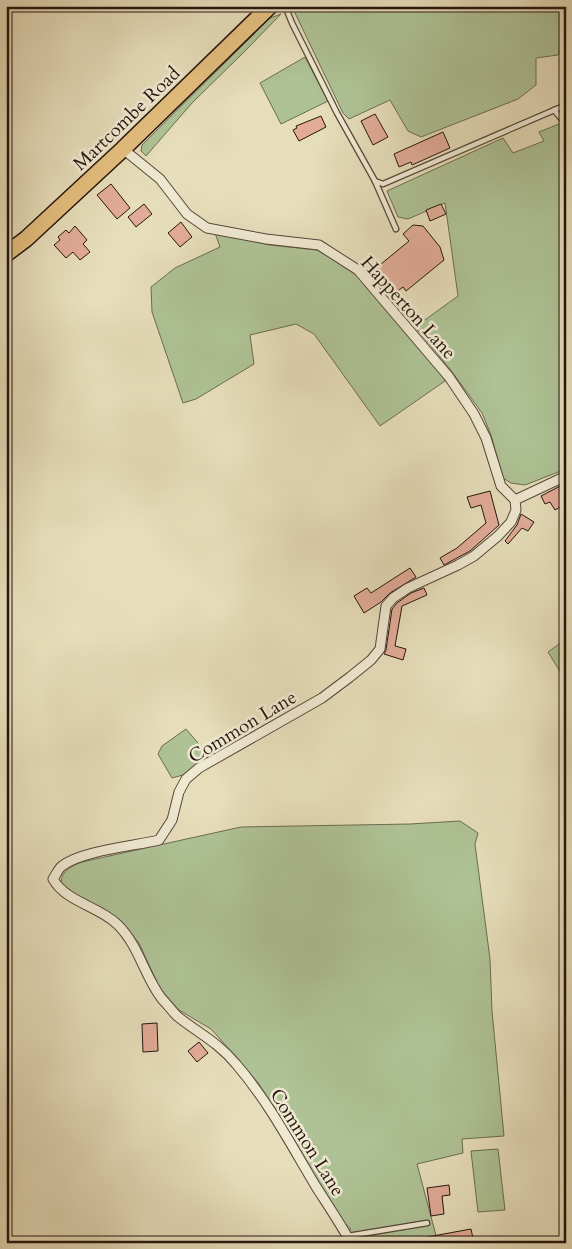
<svg xmlns="http://www.w3.org/2000/svg" width="572" height="1249" font-family="Cardo,serif">
<style>
.green{fill:#aec295;stroke:#6a6c52}
.building{fill:#e1ab98;stroke:#26150e}
.lines{fill:none;stroke-linecap:round;stroke-linejoin:round}
.service-casing{stroke:#564739;stroke-width:7}
.minor-casing{stroke:#564739;stroke-width:11}
.primary-casing{stroke:#26150e;stroke-width:18}
.service{stroke:#efe9d2;stroke-width:4.5}
.minor{stroke:#efe9d2;stroke-width:9}
.primary{stroke:#e3be7d;stroke-width:15}
.labels{text-anchor:middle;stroke-width:5;stroke-linejoin:round;paint-order:stroke}
.street-label{font-size:19px;fill:#26150e;stroke:#efe9d2}
</style>
<rect width="100%" height="100%" fill="#e6ddba"/>
<filter id="stains"><feTurbulence type="fractalNoise" baseFrequency=".004" numOctaves="4"/><feColorMatrix values="0 0 0 0 .2 0 0 0 0 .09 0 0 0 0 .02 0 0 0 .5 -.17"/></filter>
<radialGradient id="worn" r=".72"><stop offset=".6" stop-color="#630" stop-opacity="0"/><stop offset="1" stop-color="#630" stop-opacity=".3"/></radialGradient>
<!-- green -->
<g class="green">
<path d="M 294,6 L 566,6 L 566,36 L 558,55 L 536,58 L 536,85 L 518,99 L 421,137 L 408,131 L 390,100 L 349,119 L 343,113 L 295,13 Z"/>
<path d="M 281,14 L 244,52 L 192,103 L 146,156 L 141,151 L 142,145 L 270,18 Z"/>
<path d="M 305,57 L 328,101 L 281,124 L 260,83 Z"/>
<path d="M 559,124 L 566,135 L 566,469 L 525,485 L 511,483 L 503,478 L 491,435 L 482,413 L 450,369 L 415,327 L 458,296 L 445,203 L 408,219 L 398,217 L 387,191 L 503,138 L 513,153 L 544,141 L 539,132 Z"/>
<path d="M 215,233 L 270,245 L 317,250 L 355,272 L 442,374 L 445,381 L 380,426 L 314,334 L 296,324 L 250,335 L 254,364 L 196,399 L 183,403 L 152,312 L 151,287 L 175,268 L 220,247 Z"/>
<path d="M 566,639 L 566,681 L 548,652 Z"/>
<path d="M 186,729 L 210,757 L 183,775 L 172,778 L 158,754 L 162,746 Z"/>
<path d="M 460,821 L 478,833 L 475,844 L 490,959 L 492,1011 L 504,1136 L 462,1139 L 463,1153 L 417,1164 L 438,1243 L 355,1243 L 348,1231 L 351,1229 L 344,1223 L 330,1201 L 280,1116 L 258,1083 L 229,1049 L 211,1029 L 179,1010 L 160,989 L 139,943 L 122,923 L 104,909 L 67,890 L 61,882 C 62,870 72,866 82,862 L 241,827 L 410,824 Z"/>
<path d="M 498,1149 L 505,1210 L 478,1212 L 471,1151 Z"/>
</g>
<!-- building -->
<g class="building">
<path d="M 375,114 L 388,137 L 373,145 L 361,121 Z"/>
<path d="M 321,116 L 326,127 L 299,141 L 293,130 L 297,128 L 296,126 Z"/>
<path d="M 443,132 L 450,148 L 412,165 L 411,162 L 399,167 L 394,154 Z"/>
<path d="M 111,184 L 130,208 L 117,219 L 97,195 Z"/>
<path d="M 144,204 L 152,214 L 136,227 L 128,217 Z"/>
<path d="M 441,204 L 446,214 L 430,221 L 426,210 Z"/>
<path d="M 181,222 L 192,237 L 180,247 L 168,233 Z"/>
<path d="M 413,225 L 423,226 L 440,247 L 444,260 L 406,291 L 403,287 L 395,293 L 375,269 L 409,241 L 403,234 Z"/>
<path d="M 75,226 L 87,240 L 83,244 L 90,252 L 80,260 L 73,252 L 66,258 L 54,245 L 60,240 L 58,237 L 66,230 L 69,233 Z"/>
<path d="M 566,483 L 566,504 L 555,510 L 550,502 L 545,504 L 541,496 Z"/>
<path d="M 490,491 L 499,525 L 470,551 L 444,565 L 440,558 L 457,548 L 486,523 L 481,505 L 471,508 L 467,497 Z"/>
<path d="M 521,514 L 534,522 L 528,531 L 522,528 L 508,544 L 505,541 L 517,525 Z"/>
<path d="M 410,568 L 416,577 L 390,593 L 381,602 L 364,613 L 354,596 L 367,588 L 371,593 Z"/>
<path d="M 424,588 L 427,595 L 402,606 L 395,646 L 406,649 L 403,660 L 384,654 L 386,650 L 392,609 L 397,603 L 411,593 Z"/>
<path d="M 157,1023 L 158,1051 L 143,1052 L 142,1024 Z"/>
<path d="M 199,1042 L 208,1053 L 197,1062 L 188,1051 Z"/>
<path d="M 449,1185 L 450,1195 L 442,1196 L 444,1214 L 431,1216 L 427,1188 Z"/>
<path d="M 471,1229 L 474,1243 L 423,1243 L 422,1238 Z"/>
</g>
<g class="lines">
<!-- service casing -->
<g class="service-casing">
<g id="service">
<path d="M 285,6 L 292,23 L 337,113 L 375,181 L 396,229"/>
<path d="M 554,110 L 566,124"/>
<path d="M 375,181 L 383,184 L 566,105"/>
<path d="M 348,1236 L 427,1223"/>
</g>
</g>
<!-- minor casing -->
<g class="minor-casing">
<g id="minor">
<path d="M 123,149 L 160,179 L 187,214 L 207,228 L 266,239 L 319,245 L 358,270 L 449,377 L 474,414 L 486,438 L 501,486 L 515,500"/>
<path d="M 515,500 L 566,476"/>
<path d="M 351,1243 C 340,1223 327,1204 315,1185 C 290,1143 268,1101 236,1064 C 218,1042 198,1033 177,1016 C 172,1011 167,1004 162,999 C 144,976 139,945 117,924 C 98,906 66,902 53,879 C 56,875 58,869 62,866 C 80,851 134,846 159,840 L 172,820 L 179,792 L 186,779 L 199,768 L 322,698 L 350,677 L 371,660 L 380,649 L 386,606 L 393,598 L 408,588 L 458,565 L 474,556 L 498,536 L 511,522 L 516,510 L 515,500"/>
</g>
</g>
<!-- primary casing -->
<g class="primary-casing">
<path id="primary" d="M 6,254 L 26,239 L 123,149 L 270,6"/>
</g>
<!-- service -->
<use href="#service" class="service"/>
<!-- minor -->
<use href="#minor" class="minor"/>
<!-- primary -->
<use href="#primary" class="primary"/>
</g>
<g class="labels">
<!-- street labels -->
<g class="street-label">
<text transform="translate(126 118) rotate(-44)" y="7">Martcombe Road</text>
<text transform="translate(409 307) rotate(48)" y="7">Happerton Lane</text>
<text transform="translate(242 726) rotate(-31)" y="7">Common Lane</text>
<text transform="translate(308 1142) rotate(58)" y="7">Common Lane</text>
</g>
</g>
<!-- margin -->
<rect width="572" height="1249" fill="none" stroke="#e6ddba" stroke-width="25"/>
<rect x="8" y="8" width="557" height="1234" fill="none" stroke="#26150e" stroke-width="2.5"/>
<rect x="12" y="12" width="547" height="1224" fill="none" stroke="#26150e"/>
<rect width="100%" height="100%" filter="url(#stains)"/>
<rect width="100%" height="100%" fill="url(#worn)"/>
</svg>
